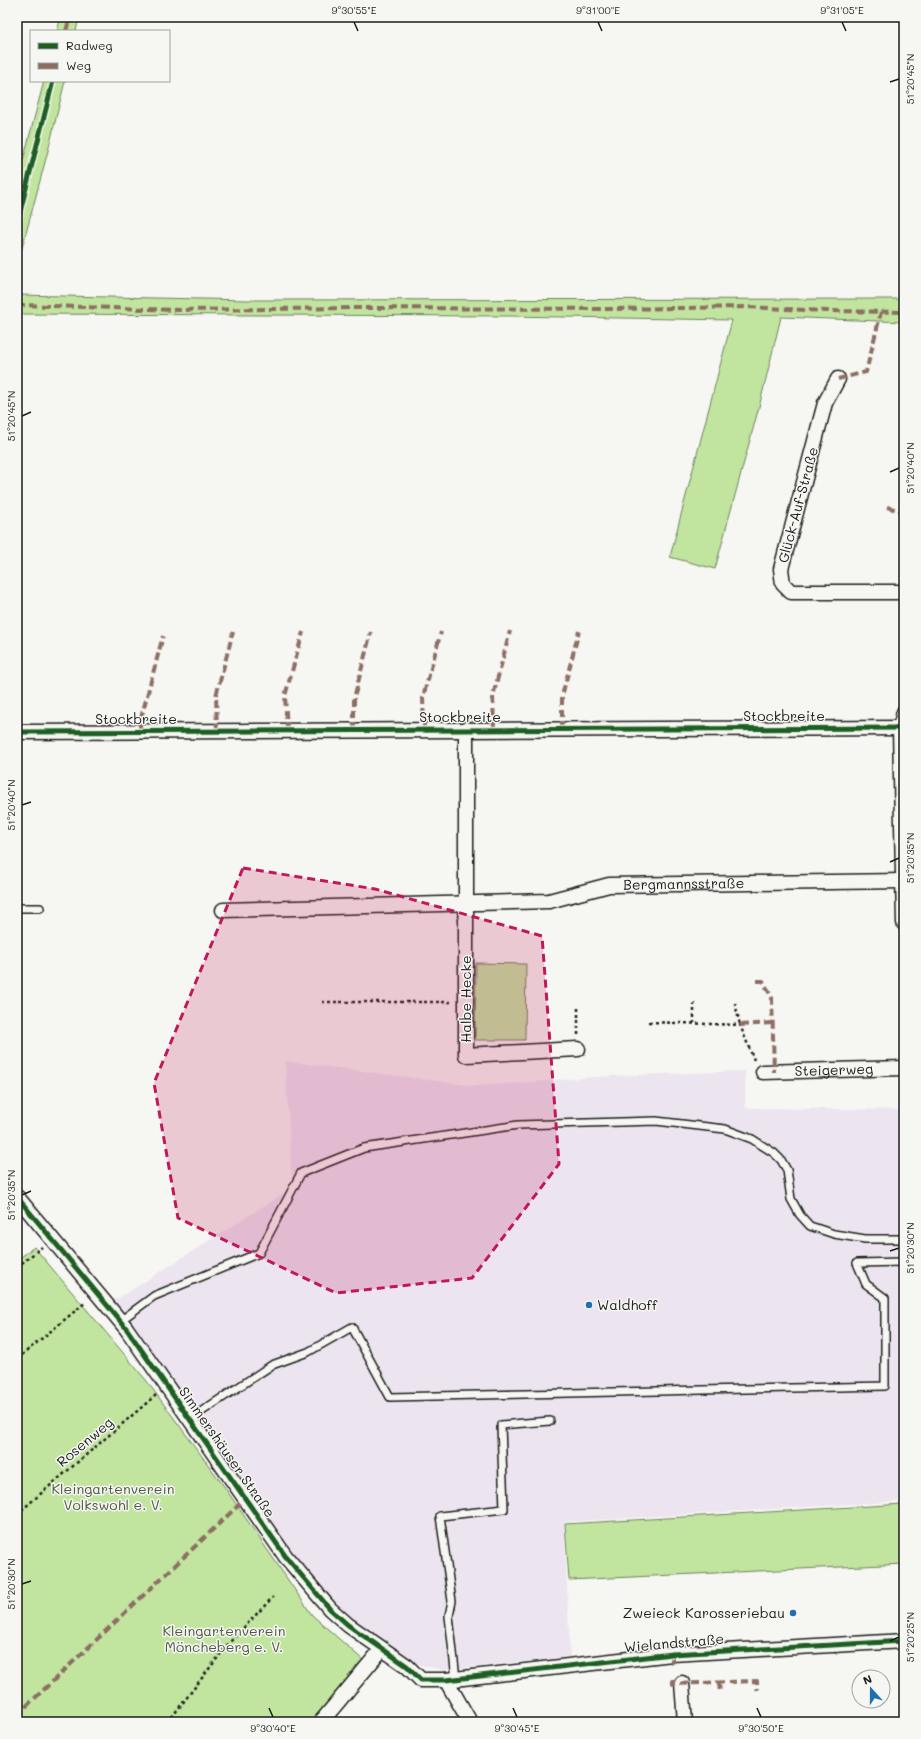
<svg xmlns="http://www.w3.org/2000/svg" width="921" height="1739" font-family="Mali,sans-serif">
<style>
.built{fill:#ece4ee}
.green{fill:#c1e59f;stroke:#6e805e}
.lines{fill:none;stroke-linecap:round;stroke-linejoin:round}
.lane-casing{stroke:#1c1c1c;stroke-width:10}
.street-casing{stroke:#1c1c1c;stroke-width:17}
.path{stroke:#1c1c1c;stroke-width:2.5;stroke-dasharray:3 3;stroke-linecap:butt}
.lane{stroke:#f6f6f2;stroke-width:7}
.street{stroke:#f6f6f2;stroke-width:14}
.quiet{stroke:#8d6e63;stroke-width:4;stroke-dasharray:8 4;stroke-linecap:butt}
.cycleway-casing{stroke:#f6f6f2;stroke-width:8}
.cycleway{stroke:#1b5e20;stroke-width:5}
.marked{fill:#c2185b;fill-opacity:0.2;stroke:#c2185b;stroke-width:3;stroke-dasharray:8 5;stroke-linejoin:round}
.ticks{fill:none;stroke:#1c1c1c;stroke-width:1.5}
.poi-dot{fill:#1f6fb2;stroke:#f6f6f2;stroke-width:1.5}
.labels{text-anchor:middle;stroke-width:3;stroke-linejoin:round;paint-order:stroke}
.street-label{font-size:14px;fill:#1c1c1c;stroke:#f6f6f2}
.poi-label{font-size:14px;fill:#1c1c1c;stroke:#f6f6f2;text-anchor:start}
.park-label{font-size:14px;fill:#4e5843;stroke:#f6f6f2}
.neatline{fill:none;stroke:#1c1c1c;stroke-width:1.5}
.ticks-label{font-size:10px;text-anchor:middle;fill:#1c1c1c}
</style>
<rect width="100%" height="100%" fill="#f6f6f2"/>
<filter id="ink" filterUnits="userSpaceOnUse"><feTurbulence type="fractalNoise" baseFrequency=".025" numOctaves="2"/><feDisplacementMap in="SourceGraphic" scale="8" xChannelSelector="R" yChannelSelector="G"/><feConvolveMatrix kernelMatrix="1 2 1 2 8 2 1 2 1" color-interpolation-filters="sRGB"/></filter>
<g filter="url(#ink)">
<!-- built -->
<path class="built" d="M 285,1061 L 476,1086 L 610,1076 L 745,1071 L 745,1108 L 904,1110 L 904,1501 L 564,1522 L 570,1657 L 443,1670 L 409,1662 L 330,1603 L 305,1571 L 111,1303 L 292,1188 Z"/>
<!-- green -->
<g class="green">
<path d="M 61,17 L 79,17 L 76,31 L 57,31 Z"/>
<path d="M 44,81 L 65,81 L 49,147 L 17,267 L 17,183 Z"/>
<path d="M 17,295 L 248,300 L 904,299 L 904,322 L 781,317 L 760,403 L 715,569 L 670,557 L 732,320 L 508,316 L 17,314 Z"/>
<path d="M 476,963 L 526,964 L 525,1040 L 475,1040 Z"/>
<path d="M 34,1247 L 146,1380 L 223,1485 L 312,1615 L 364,1661 L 314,1722 L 17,1722 L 17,1260 Z"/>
<path d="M 904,1504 L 904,1564 L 569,1580 L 565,1524 Z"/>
</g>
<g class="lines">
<!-- lane casing -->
<g class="lane-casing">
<g id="lane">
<path d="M 17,908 L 40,908"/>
<path d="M 120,1321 L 154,1296 L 259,1253 L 301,1173 L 364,1148 L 518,1125 L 656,1121 L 725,1129 L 752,1139 L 774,1153 L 781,1160 L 787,1170 L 791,1199 L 800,1215 L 810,1226 L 834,1234 L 865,1239 L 904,1239"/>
<path d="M 190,1419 L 272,1365 L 308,1352 L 352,1327 L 390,1397 L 885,1386 L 885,1298 L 866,1284 L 857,1263 L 904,1262"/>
<path d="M 456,1679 L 449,1616 L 452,1601 L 440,1516 L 504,1509 L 501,1425 L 550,1421"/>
</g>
</g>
<!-- street casing -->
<g class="street-casing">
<g id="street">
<path d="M 838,379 L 825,403 L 781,569 L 783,584 L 791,592 L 904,592"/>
<path d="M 904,712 L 900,728 L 904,923"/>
<path d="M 466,729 L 466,1055 L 578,1049"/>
<path d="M 17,732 L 904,728"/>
<path id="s1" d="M 223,910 L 549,901 L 609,885 L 904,881"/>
<path id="s2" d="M 763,1072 L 904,1068"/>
<path d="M 17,1197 L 126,1328 L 286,1557 L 330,1609 L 348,1625 L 407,1666 L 421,1680 L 446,1680 L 672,1654 L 904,1641"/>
<path d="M 446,1680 L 470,1722"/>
<path d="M 682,1683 L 685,1722"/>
<path d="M 321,1722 L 382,1649"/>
</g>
</g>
<!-- path -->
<g class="path">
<path d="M 322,1002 L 451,1002"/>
<path d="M 694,1003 L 694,1023"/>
<path d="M 735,1003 L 740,1025"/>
<path d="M 649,1022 L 740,1025 L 754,1060"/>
<path d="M 578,1035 L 578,1007"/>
<path d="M 17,1267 L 42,1247"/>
<path d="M 17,1359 L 86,1302"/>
<path d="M 17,1514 L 156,1395"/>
<path d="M 168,1722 L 229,1643 L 273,1597"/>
</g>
<!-- lane -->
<use href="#lane" class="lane"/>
<!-- street -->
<use href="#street" class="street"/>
<!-- quiet -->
<g class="quiet">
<path d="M 66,31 L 70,17"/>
<path d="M 17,305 L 180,310 L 357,308 L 615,309 L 747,307 L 826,311 L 904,312"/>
<path d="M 838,379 L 866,372 L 881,312"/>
<path d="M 887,507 L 904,512"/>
<path d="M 424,729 L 423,697 L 441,632"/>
<path d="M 494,729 L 493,696 L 510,631"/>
<path d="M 562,729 L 562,696 L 579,631"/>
<path d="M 287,730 L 285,696 L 303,632"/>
<path d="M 354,730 L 354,698 L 371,632"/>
<path d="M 140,731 L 140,722 L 163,636"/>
<path d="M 217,731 L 216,696 L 233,632"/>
<path d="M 757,981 L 763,981 L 772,998 L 774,1072"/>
<path d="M 740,1025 L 773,1023"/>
<path d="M 672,1664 L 672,1654"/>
<path d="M 673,1679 L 673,1684 L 757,1681 L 757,1690"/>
<path d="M 719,1682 L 720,1693"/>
<path d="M 17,1715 L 245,1499"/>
</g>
<!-- cycleway casing -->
<g class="cycleway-casing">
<g id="cycleway">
<path d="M 17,224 L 53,81"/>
<path d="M 17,732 L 904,728"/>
<path d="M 17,1197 L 126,1328 L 286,1557 L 330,1609 L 348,1625 L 407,1666 L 421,1680 L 446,1680 L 672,1654 L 904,1641"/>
</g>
</g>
<!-- cycleway -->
<use href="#cycleway" class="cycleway"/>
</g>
</g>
<!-- marked area -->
<path class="marked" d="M 243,868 L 375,889 L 542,936 L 559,1164 L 472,1278 L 336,1293 L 178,1218 L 154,1083 Z"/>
<!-- ticks -->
<path class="ticks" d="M 354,22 L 358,31M 598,22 L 602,31M 842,22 L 846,31M 890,82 L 899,79M 22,416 L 31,412M 890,472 L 899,468M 22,805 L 31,802M 890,862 L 899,858M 22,1195 L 31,1191M 890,1251 L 899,1248M 22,1584 L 31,1581M 890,1641 L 899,1637M 269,1708 L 273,1717M 513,1708 L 517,1717M 757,1708 L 761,1717"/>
<!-- markers -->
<g class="poi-dot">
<circle cx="589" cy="1305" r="4"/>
<circle cx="793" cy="1613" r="4"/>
</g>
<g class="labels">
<!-- street labels -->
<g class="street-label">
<text transform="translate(798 505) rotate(-75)" y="5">Glück-Auf-Straße</text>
<text x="784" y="721">Stockbreite</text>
<text x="460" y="722">Stockbreite</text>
<text x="136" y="724">Stockbreite</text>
<text dy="5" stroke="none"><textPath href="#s1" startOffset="463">Bergmannsstraße</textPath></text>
<text transform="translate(466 999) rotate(-90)" y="5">Halbe Hecke</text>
<text dy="5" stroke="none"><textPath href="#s2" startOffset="71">Steigerweg</textPath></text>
<text transform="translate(85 1442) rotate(-40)" y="5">Rosenweg</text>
<text transform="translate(227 1452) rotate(55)" y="5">Simmershäuser Straße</text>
<text transform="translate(674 1643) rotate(-5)" y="5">Wielandstraße</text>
</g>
<!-- poi labels -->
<g class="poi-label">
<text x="597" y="1310">Waldhoff</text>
<text x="785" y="1618" text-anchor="end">Zweieck Karosseriebau</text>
</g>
<!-- park labels -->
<g class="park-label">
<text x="113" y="1494">Kleingartenverein<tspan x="113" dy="16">Volkswohl e. V.</tspan></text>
<text x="224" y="1636">Kleingartenverein<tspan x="224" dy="16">Möncheberg e. V.</tspan></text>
</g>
</g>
<!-- margin -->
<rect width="921" height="1739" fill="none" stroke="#f6f6f2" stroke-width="44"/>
<!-- legend -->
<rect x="30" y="30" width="140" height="52" fill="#f6f6f2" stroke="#9f9f9c"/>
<rect x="38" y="43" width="20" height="6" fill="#1b5e20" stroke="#9f9f9c"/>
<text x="66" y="50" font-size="12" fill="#1c1c1c">Radweg</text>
<rect x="38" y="63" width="20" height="6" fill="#8d6e63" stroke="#9f9f9c"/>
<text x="66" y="70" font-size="12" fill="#1c1c1c">Weg</text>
<!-- north arrow -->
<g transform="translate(871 1689) rotate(339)"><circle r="19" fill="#f6f6f2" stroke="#9f9f9c"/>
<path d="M0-3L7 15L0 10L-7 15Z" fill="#1f6fb2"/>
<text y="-6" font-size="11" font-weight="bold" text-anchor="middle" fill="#1c1c1c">N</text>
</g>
<rect x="22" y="22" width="877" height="1695" class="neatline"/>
<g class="ticks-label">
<text x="354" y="14">9°30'55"E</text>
<text x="598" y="14">9°31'00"E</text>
<text x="842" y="14">9°31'05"E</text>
<text transform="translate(910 79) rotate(-90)" y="4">51°20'45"N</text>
<text transform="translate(11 416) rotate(-90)" y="4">51°20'45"N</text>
<text transform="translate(910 468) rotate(-90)" y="4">51°20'40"N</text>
<text transform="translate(11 805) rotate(-90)" y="4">51°20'40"N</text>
<text transform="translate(910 858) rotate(-90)" y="4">51°20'35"N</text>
<text transform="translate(11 1195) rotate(-90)" y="4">51°20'35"N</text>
<text transform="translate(910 1248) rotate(-90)" y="4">51°20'30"N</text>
<text transform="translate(11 1584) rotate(-90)" y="4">51°20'30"N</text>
<text transform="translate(910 1637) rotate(-90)" y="4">51°20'25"N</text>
<text x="273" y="1732">9°30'40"E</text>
<text x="517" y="1732">9°30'45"E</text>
<text x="761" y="1732">9°30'50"E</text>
</g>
</svg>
